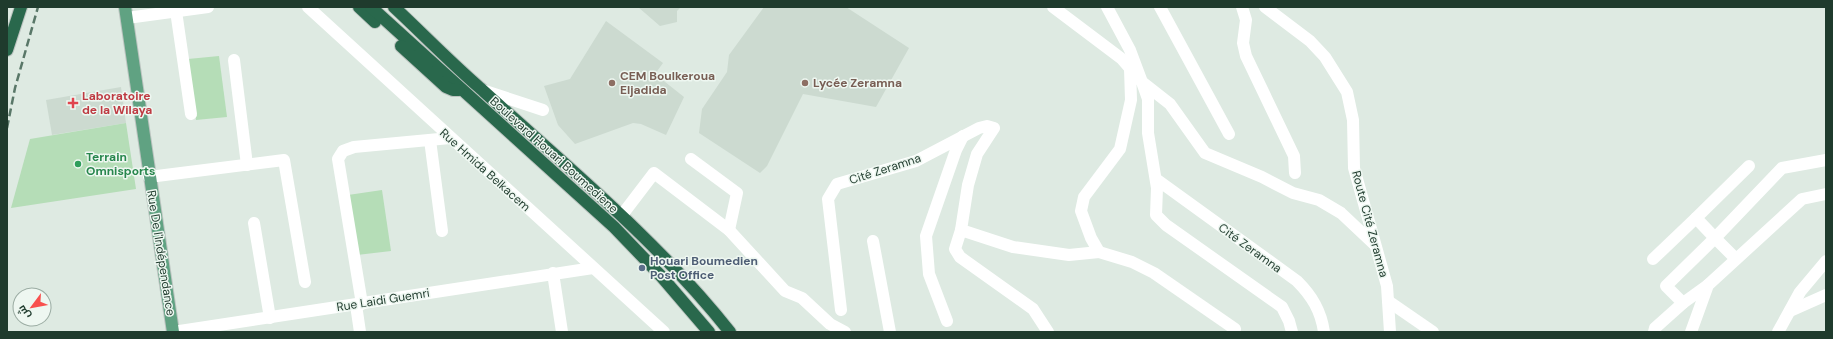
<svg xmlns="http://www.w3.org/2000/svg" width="1833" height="339" font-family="'DM Sans',Cairo,sans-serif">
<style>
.built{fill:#ccdad0}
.green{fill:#b5ddb7}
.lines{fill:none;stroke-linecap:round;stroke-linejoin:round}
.major-casing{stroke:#bcc4c0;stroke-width:14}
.highway-casing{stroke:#bcc4c0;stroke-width:14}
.minor{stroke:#fff;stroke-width:12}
.major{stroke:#60a282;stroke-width:12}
.highway{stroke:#29684c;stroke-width:12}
.rail{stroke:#597768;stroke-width:2.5;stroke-dasharray:8 4;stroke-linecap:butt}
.education-dot{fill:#8d6e63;stroke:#eef7f1;stroke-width:1.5}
.health-dot{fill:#e0444e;stroke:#eef7f1;stroke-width:1.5}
.leisure-dot{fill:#2e9e5b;stroke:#eef7f1;stroke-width:1.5}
.service-dot{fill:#5c6f8a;stroke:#eef7f1;stroke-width:1.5}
.labels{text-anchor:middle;stroke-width:3;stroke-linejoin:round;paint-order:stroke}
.education-label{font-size:12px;font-weight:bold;fill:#785e54;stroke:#eef7f1;text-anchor:start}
.health-label{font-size:12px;font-weight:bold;fill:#be3a42;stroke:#eef7f1;text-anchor:start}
.street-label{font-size:12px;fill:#1f3b2d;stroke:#eef7f1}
.leisure-label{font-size:12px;font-weight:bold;fill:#27864d;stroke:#eef7f1;text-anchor:start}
.service-label{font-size:12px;font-weight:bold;fill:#4e5e75;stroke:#eef7f1;text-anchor:start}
</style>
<rect width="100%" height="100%" fill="#deeae2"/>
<!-- built -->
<g class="built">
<path d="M 638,7 L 681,7 L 677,11 L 677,22 L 660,26 Z"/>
<path d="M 764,7 L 846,7 L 909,48 L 876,107 L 803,94 L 767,166 L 760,173 L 699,133 L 702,109 L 727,72 L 729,55 Z"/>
<path d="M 606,21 L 663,63 L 655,74 L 684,97 L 666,135 L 641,124 L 633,123 L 575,144 L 558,125 L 544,86 L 570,79 Z"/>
<path d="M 121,87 L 126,123 L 52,135 L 46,100 Z"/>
</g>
<!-- green -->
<g class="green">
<path d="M 219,56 L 227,117 L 196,120 L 188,59 Z"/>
<path d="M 126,123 L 136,189 L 11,208 L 30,139 Z"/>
<path d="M 382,190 L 391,251 L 357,255 L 348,195 Z"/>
</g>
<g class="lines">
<!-- major casing -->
<g class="major-casing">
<path id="major" d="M 125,7 L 173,332"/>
</g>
<!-- highway casing -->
<g class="highway-casing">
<g id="highway">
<path d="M 359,7 L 375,22"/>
<path d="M 371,7 L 614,227 L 661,276 L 709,332"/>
<path d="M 394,7 C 423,34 450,62 480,88 C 567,167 657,240 730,332"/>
<path d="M 401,46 L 446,87 L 453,90 L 459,90"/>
<path d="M 7,50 L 21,7"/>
</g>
</g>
<!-- minor -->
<g class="minor">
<path d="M 308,7 L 664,332"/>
<path d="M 1053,7 L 1122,59 L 1142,82 L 1148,99 L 1148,133 L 1157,188 L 1156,215 L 1166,225 L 1282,307 L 1289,321 L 1292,332"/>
<path d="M 1107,7 L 1130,50 L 1142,82 L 1170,104 L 1205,153 L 1262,177 L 1293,193 L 1319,200 L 1341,213 L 1375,245"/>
<path d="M 1160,7 L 1229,134"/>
<path d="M 1242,7 L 1246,20 L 1243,43 L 1246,56 L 1294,156 L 1295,173"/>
<path d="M 1265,7 L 1310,41 L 1325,57 L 1347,92 L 1353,120 L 1354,168 L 1387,286 L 1390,332"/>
<path d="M 176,11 L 191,114"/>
<path d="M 127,18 L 208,7"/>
<path d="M 234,60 L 247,165"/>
<path d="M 1130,68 L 1131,100 L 1120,149 L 1084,197 L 1081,211 L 1091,238 L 1099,252 L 1132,262 L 1154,273 L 1235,329"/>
<path d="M 482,90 L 543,110"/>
<path d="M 430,140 L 442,231"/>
<path d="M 691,159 L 737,193 L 729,230"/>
<path d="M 149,177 L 284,160 L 305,282"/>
<path d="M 1156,179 L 1297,281 C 1312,296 1321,311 1324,332"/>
<path d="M 622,215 L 654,173 L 729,230 L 785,291 L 802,298 L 830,324 L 845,332"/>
<path d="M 254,223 L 270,318"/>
<path d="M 961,230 L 955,249 L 960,257 L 1033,309 L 1048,332"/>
<path d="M 873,241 L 890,332"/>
<path d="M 1653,259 L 1696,218"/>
<path d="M 1736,259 L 1715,238 L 1782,168 L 1826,160"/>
<path d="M 553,273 L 562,332"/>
<path d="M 1708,285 L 1683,303 L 1666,286 L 1715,238 L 1696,218 L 1749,166"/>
<path d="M 1388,301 L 1433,332"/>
<path d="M 362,304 L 338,159 L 343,151 L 354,147 L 450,138"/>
<path d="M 356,305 L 360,332"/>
<path d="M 841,310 L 828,199 L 837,184 L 916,161 L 979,128 L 987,126 L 994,128 L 977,154 L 968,185 L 961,230 L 1013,247 L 1069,255 L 1099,252"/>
<path d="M 1790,311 L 1826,295"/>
<path d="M 947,321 L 929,274 L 926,236 L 956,150 L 963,136"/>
<path d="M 173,332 L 593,268"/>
<path d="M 1654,332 L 1655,328 L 1683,303"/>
<path d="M 1691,332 L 1708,285 L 1802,199 L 1826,194"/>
<path d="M 1778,332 L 1800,292 L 1826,261"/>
</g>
<!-- major -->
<use href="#major" class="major"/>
<!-- highway -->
<use href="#highway" class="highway"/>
<!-- rail -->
<path class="rail" d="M 7,128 L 15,88 L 38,7"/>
</g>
<!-- markers -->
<g class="education-dot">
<circle cx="612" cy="83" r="4"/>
<circle cx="805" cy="83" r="4"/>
</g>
<path class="health-dot" d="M71 97h4v4h4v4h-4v4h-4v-4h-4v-4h4z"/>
<circle class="leisure-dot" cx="78" cy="164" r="4"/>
<circle class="service-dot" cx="642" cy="268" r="4"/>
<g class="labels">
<!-- education labels -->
<g class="education-label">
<text x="620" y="80">CEM Boulkeroua<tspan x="620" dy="14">Eljadida</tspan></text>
<text x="813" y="87">Lycée Zeramna</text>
</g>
<!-- health labels -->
<g class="health-label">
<text x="82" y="100">Laboratoire<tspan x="82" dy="14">de la Wilaya</tspan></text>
</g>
<!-- street labels -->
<g class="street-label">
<text transform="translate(554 155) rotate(42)" y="4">Boulevard Houari Boumediene</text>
<text transform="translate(885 169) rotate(-18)" y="4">Cité Zeramna</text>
<text transform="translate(485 170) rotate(42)" y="4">Rue Hmida Belkacem</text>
<text transform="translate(1370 224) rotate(75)" y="4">Route Cité Zeramna</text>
<text transform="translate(1250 248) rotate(36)" y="4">Cité Zeramna</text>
<text transform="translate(161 253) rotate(81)" y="4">Rue De l'Indépendance</text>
<text transform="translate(383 300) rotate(-9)" y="4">Rue Laidi Guemri</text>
</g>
<!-- leisure labels -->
<g class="leisure-label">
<text x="86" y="161">Terrain<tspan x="86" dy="14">Omnisports</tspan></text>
</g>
<!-- service labels -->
<g class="service-label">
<text x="650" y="265">Houari Boumedien<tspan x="650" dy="14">Post Office</tspan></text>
</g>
</g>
<!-- border -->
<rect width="1833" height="339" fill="none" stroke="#1f3b2d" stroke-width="16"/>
<!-- north arrow -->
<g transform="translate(32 307) rotate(238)"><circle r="19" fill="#eef7f1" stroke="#9baca3"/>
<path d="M0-3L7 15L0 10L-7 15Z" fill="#f8504e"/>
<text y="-6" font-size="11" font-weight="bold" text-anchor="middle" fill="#1f3b2d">ش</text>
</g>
</svg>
